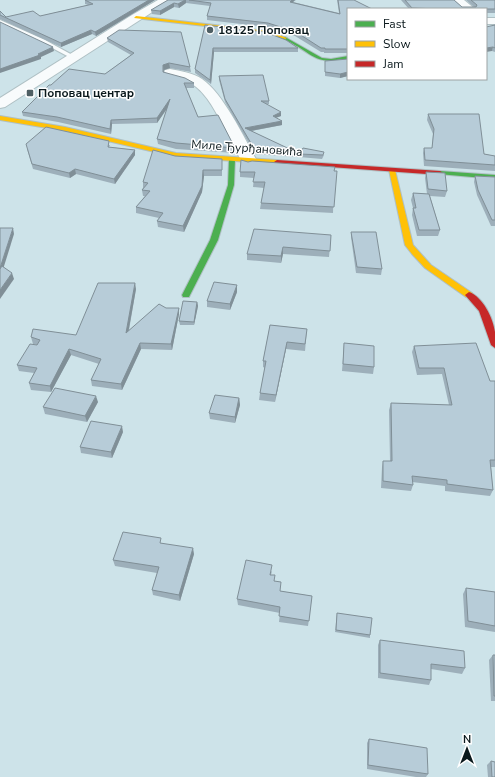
<svg xmlns="http://www.w3.org/2000/svg" width="495" height="777" font-family="'Nunito Sans',sans-serif">
<style>
.lines{fill:none;stroke-linecap:round;stroke-linejoin:round}
.lane-casing{stroke:#afc0c4;stroke-width:2}
.street-casing{stroke:#afc0c4;stroke-width:2}
.fast-casing{stroke:#afc0c4;stroke-width:2}
.slow-casing{stroke:#afc0c4;stroke-width:2}
.jam-casing{stroke:#afc0c4;stroke-width:2}
.lane{fill:#f8fbfc;fill-rule:evenodd}
.street{fill:#f8fbfc;fill-rule:evenodd}
.fast{fill:#4caf50;fill-rule:evenodd}
.slow{fill:#ffc107;fill-rule:evenodd}
.jam{fill:#c62828;fill-rule:evenodd}
.wall{fill:#9dafba}
.shaded-wall{fill:#808f97}
.building{fill:#b7ccd8;stroke:#808f97}
.poi-dot{fill:#4e5f64;stroke:#fff;stroke-width:1.5}
.labels{text-anchor:middle;stroke-width:3;stroke-linejoin:round;paint-order:stroke}
.far-poi-label{font-size:12px;font-weight:bold;fill:#0a181c;stroke:#fff;text-anchor:start}
.far-street-label{font-size:12px;fill:#0a181c;stroke:#fff}
</style>
<rect width="100%" height="100%" fill="#cde3e9"/>
<g class="lines">
<!-- lane casing -->
<g class="lane-casing">
<path id="lane" d="M 0,20 L 45,40 L 76,57 L 71,58 L 41,42 L 0,24 Z"/>
</g>
<!-- street casing -->
<g class="street-casing">
<g id="street">
<path d="M 158,0 L 171,0 L 5,107 L 0,108 L 0,98 L 132,15 Z"/>
<path d="M 452,0 L 464,0 L 475,9 L 462,9 Z"/>
<rect x="486" y="18" width="9" height="6"/>
<path d="M 170,69 C 180,71 194,73 202,79 C 223,93 245,139 257,161 L 254,164 L 249,166 L 244,164 C 228,142 215,98 192,84 C 184,79 174,78 165,76 L 164,73 L 165,70 Z"/>
</g>
</g>
<!-- fast casing -->
<g class="fast-casing">
<g id="fast">
<path d="M 285,37 L 322,58 L 331,59 L 348,56 L 348,60 C 311,65 313,52 283,39 L 283,37 Z"/>
<path d="M 232,157 L 235,159 L 234,185 L 218,240 L 190,295 L 189,297 L 183,297 L 182,295 L 210,240 L 228,185 L 229,159 Z"/>
<path d="M 440,171 L 495,175 L 495,179 L 438,174 L 437,173 Z"/>
</g>
</g>
<!-- slow casing -->
<g class="slow-casing">
<g id="slow">
<path d="M 136,16 L 267,31 L 287,38 L 285,39 L 266,33 L 134,18 Z"/>
<path d="M 0,116 L 65,127 L 176,153 L 277,160 L 280,162 L 277,164 L 176,157 L 65,131 L 0,120 Z"/>
<path d="M 392,168 L 395,170 L 413,245 L 431,265 L 472,293 L 473,295 L 472,297 L 466,297 L 425,268 L 412,254 L 405,245 L 389,170 Z"/>
</g>
</g>
<!-- jam casing -->
<g class="jam-casing">
<g id="jam">
<path d="M 277,160 L 440,171 L 443,173 L 440,175 L 275,163 L 274,162 Z"/>
<path d="M 469,292 C 483,297 493,318 495,332 C 495,337 495,343 495,348 L 491,345 L 479,311 L 465,295 Z"/>
</g>
</g>
<!-- lane -->
<use href="#lane" class="lane"/>
<!-- street -->
<use href="#street" class="street"/>
<!-- fast -->
<use href="#fast" class="fast"/>
<!-- slow -->
<use href="#slow" class="slow"/>
<!-- jam -->
<use href="#jam" class="jam"/>
</g>
<!-- wall -->
<g class="wall">
<path d="M 85,0 L 155,0 L 96,36 L 92,34 L 61,47 L 0,19 L 0,11 L 6,17 L 40,16 L 88,5 L 85,4 Z"/>
<path d="M 168,0 L 296,0 L 293,2 L 339,13 L 337,0 L 354,0 L 348,9 L 348,53 L 324,53 L 324,52 L 321,52 L 295,36 L 267,27 L 207,20 L 207,16 L 210,6 L 186,3 L 179,8 L 174,7 L 160,15 L 152,14 L 151,10 Z"/>
<path d="M 401,0 L 454,0 L 462,7 L 474,7 L 466,0 L 495,0 L 495,13 L 486,13 L 486,9 L 409,9 Z"/>
<path d="M 205,25 L 298,48 L 298,52 L 214,52 L 211,84 L 195,73 L 195,69 Z"/>
<path d="M 495,25 L 495,52 L 492,51 Z"/>
<path d="M 107,38 L 190,67 L 191,72 L 170,68 L 164,70 L 164,72 L 194,83 L 194,88 L 186,88 L 198,117 L 235,148 L 235,153 L 176,149 L 158,144 L 157,139 L 167,109 L 157,123 L 112,124 L 111,134 L 58,122 L 23,116 L 22,112 L 51,85 L 105,74 L 131,55 L 108,42 Z"/>
<path d="M 348,59 L 348,76 L 340,78 L 325,76 L 325,61 Z"/>
<path d="M 219,76 L 269,101 L 269,104 L 266,104 L 281,116 L 276,118 L 282,125 L 251,131 L 298,153 L 298,157 L 255,154 L 225,102 L 219,80 Z"/>
<path d="M 428,114 L 484,154 L 495,156 L 495,171 L 424,166 L 423,153 L 424,148 L 432,148 L 433,134 L 427,120 Z"/>
<path d="M 110,145 L 109,147 L 135,150 L 135,155 L 115,184 L 76,174 L 70,178 L 33,169 L 27,149 Z"/>
<path d="M 299,154 L 324,155 L 322,159 L 299,157 Z"/>
<path d="M 175,156 L 222,159 L 222,176 L 204,176 L 202,192 L 184,232 L 158,227 L 157,221 L 159,218 L 136,213 L 136,207 L 145,196 L 143,196 L 142,190 L 143,188 L 143,182 Z"/>
<path d="M 248,162 L 334,171 L 333,213 L 260,209 L 261,203 L 264,188 L 253,187 L 254,178 L 240,177 L 240,172 Z"/>
<path d="M 426,172 L 447,191 L 445,197 L 430,196 L 440,230 L 438,236 L 417,236 L 412,215 L 413,208 L 411,200 L 413,193 L 427,194 L 425,178 Z"/>
<path d="M 475,176 L 495,177 L 495,226 L 491,226 L 477,195 L 474,182 Z"/>
<path d="M 351,232 L 382,269 L 381,275 L 356,273 L 351,237 Z"/>
<path d="M 331,235 L 329,257 L 283,254 L 281,263 L 247,260 L 247,254 Z"/>
<path d="M 237,285 L 237,292 L 230,310 L 207,307 L 207,301 Z"/>
<path d="M 136,289 L 129,330 L 166,308 L 179,308 L 179,314 L 172,350 L 141,349 L 122,390 L 92,386 L 91,380 L 99,364 L 71,355 L 51,392 L 31,390 L 29,383 L 34,373 L 19,371 L 17,365 L 37,345 L 33,344 L 31,337 L 76,335 Z"/>
<path d="M 197,302 L 198,306 L 194,325 L 180,325 L 179,321 Z"/>
<path d="M 270,325 L 307,329 L 305,351 L 286,349 L 275,402 L 259,400 L 260,393 L 265,368 L 263,367 L 263,361 Z"/>
<path d="M 344,343 L 374,367 L 373,374 L 342,371 Z"/>
<path d="M 414,346 L 490,381 L 495,381 L 495,467 L 491,467 L 493,490 L 490,496 L 445,491 L 445,486 L 412,482 L 413,485 L 411,491 L 381,488 L 382,467 L 383,461 L 390,461 L 389,410 L 391,403 L 449,405 L 442,374 L 417,375 L 412,352 Z"/>
<path d="M 239,398 L 240,405 L 235,423 L 210,419 L 209,413 Z"/>
<path d="M 98,402 L 87,422 L 45,414 L 43,407 Z"/>
<path d="M 123,432 L 112,458 L 81,453 L 80,447 Z"/>
<path d="M 162,543 L 194,554 L 180,601 L 153,595 L 152,590 L 157,573 L 115,566 L 113,560 Z"/>
<path d="M 272,571 L 271,575 L 280,591 L 312,596 L 308,626 L 279,622 L 280,613 L 238,605 L 237,599 Z"/>
<path d="M 466,588 L 495,592 L 495,632 L 465,627 L 463,594 Z"/>
<path d="M 337,613 L 370,635 L 370,638 L 335,632 Z"/>
<path d="M 380,640 L 465,668 L 462,674 L 431,669 L 431,680 L 429,685 L 378,678 L 378,645 Z"/>
<path d="M 493,655 L 495,655 L 495,701 L 491,701 L 489,660 Z"/>
<path d="M 369,739 L 428,774 L 426,777 L 416,777 L 367,769 L 367,743 Z"/>
<path d="M 491,761 L 495,777 L 488,777 L 487,765 Z"/>
</g>
<!-- shaded-wall -->
<g class="shaded-wall">
<path d="M 149,0 L 155,0 L 96,36 L 95,32 Z"/>
<path d="M 185,0 L 186,0 L 186,3 L 179,8 L 178,4 Z"/>
<path d="M 292,0 L 295,0 L 290,5 L 290,2 Z"/>
<path d="M 174,3 L 174,7 L 160,15 L 160,11 Z"/>
<path d="M 91,30 L 92,34 L 61,47 L 61,43 Z"/>
<path d="M 53,47 L 54,51 L 41,57 L 41,59 L 0,73 L 0,69 L 38,54 Z"/>
<path d="M 493,47 L 492,51 L 486,52 L 486,48 Z"/>
<path d="M 213,48 L 214,52 L 211,84 L 210,80 Z"/>
<path d="M 169,63 L 170,68 L 164,70 L 164,76 L 163,65 Z"/>
<path d="M 348,72 L 348,76 L 340,78 L 340,74 Z"/>
<path d="M 170,99 L 170,104 L 157,123 L 157,118 Z"/>
<path d="M 281,112 L 281,116 L 272,119 L 273,116 Z"/>
<path d="M 111,120 L 112,124 L 111,134 L 110,129 Z"/>
<path d="M 282,121 L 282,125 L 245,132 L 245,128 Z"/>
<path d="M 135,150 L 135,155 L 115,184 L 114,179 Z"/>
<path d="M 75,169 L 76,174 L 70,178 L 69,173 Z"/>
<path d="M 203,170 L 204,176 L 202,192 L 184,232 L 183,226 Z"/>
<path d="M 13,228 L 14,234 L 1,276 L 0,268 Z"/>
<path d="M 283,247 L 283,254 L 281,263 L 281,256 Z"/>
<path d="M 12,273 L 14,279 L 0,299 L 0,290 Z"/>
<path d="M 135,283 L 136,289 L 127,339 L 126,333 Z"/>
<path d="M 237,285 L 237,292 L 230,310 L 230,304 Z"/>
<path d="M 197,302 L 198,306 L 194,325 L 194,322 Z"/>
<path d="M 179,308 L 179,314 L 172,350 L 171,344 Z"/>
<path d="M 287,342 L 286,349 L 275,402 L 276,395 Z"/>
<path d="M 140,343 L 141,349 L 122,390 L 121,384 Z"/>
<path d="M 69,349 L 71,355 L 51,392 L 50,386 Z"/>
<path d="M 96,396 L 98,402 L 87,422 L 85,416 Z"/>
<path d="M 239,398 L 240,405 L 235,423 L 235,417 Z"/>
<path d="M 122,426 L 123,432 L 112,458 L 111,452 Z"/>
<path d="M 193,548 L 194,554 L 180,601 L 179,595 Z"/>
</g>
<!-- building -->
<g class="building">
<path d="M 85,0 L 149,0 L 95,32 L 91,30 L 61,43 L 0,15 L 0,11 L 6,17 L 33,11 L 40,16 L 93,4 Z"/>
<path d="M 168,0 L 185,0 L 178,4 L 174,3 L 160,11 L 151,10 Z"/>
<path d="M 189,0 L 292,0 L 290,2 L 340,14 L 338,0 L 354,0 L 372,9 L 348,9 L 348,49 L 325,49 L 325,48 L 321,48 L 296,32 L 268,23 L 207,16 L 211,3 Z"/>
<path d="M 405,0 L 454,0 L 462,7 L 476,7 L 477,5 L 471,0 L 495,0 L 495,9 L 439,9 L 412,8 Z"/>
<path d="M 0,22 L 53,47 L 38,54 L 40,55 L 0,69 Z"/>
<path d="M 205,25 L 265,32 L 286,40 L 298,48 L 213,48 L 210,80 L 195,69 Z"/>
<path d="M 495,25 L 495,48 L 493,47 L 486,48 L 486,27 Z"/>
<path d="M 119,30 L 181,32 L 190,67 L 169,63 L 163,65 L 163,72 L 185,78 L 194,83 L 184,83 L 198,117 L 218,115 L 235,148 L 176,143 L 157,139 L 170,99 L 157,118 L 111,120 L 110,129 L 57,117 L 22,112 L 49,85 L 51,85 L 69,69 L 105,74 L 134,53 L 107,38 Z"/>
<path d="M 348,59 L 348,72 L 340,74 L 325,72 L 325,61 Z"/>
<path d="M 263,75 L 269,101 L 261,101 L 281,112 L 273,116 L 282,121 L 245,128 L 298,153 L 255,150 L 225,99 L 219,76 Z"/>
<path d="M 428,114 L 479,114 L 484,154 L 495,156 L 495,165 L 425,160 L 424,148 L 432,148 L 434,129 Z"/>
<path d="M 46,127 L 109,141 L 108,147 L 135,150 L 114,179 L 75,169 L 69,173 L 32,164 L 26,144 Z"/>
<path d="M 303,148 L 324,152 L 323,155 L 299,154 Z"/>
<path d="M 153,150 L 175,156 L 222,159 L 222,170 L 203,170 L 202,186 L 183,226 L 157,221 L 163,213 L 136,207 L 150,191 L 142,190 L 148,183 L 143,182 Z"/>
<path d="M 241,160 L 248,162 L 252,161 L 335,167 L 334,171 L 337,171 L 334,207 L 261,203 L 265,182 L 253,182 L 255,172 L 240,172 Z"/>
<path d="M 426,172 L 445,173 L 447,191 L 428,189 Z"/>
<path d="M 475,176 L 495,177 L 495,220 L 492,220 L 478,190 Z"/>
<path d="M 413,193 L 429,194 L 440,230 L 419,230 L 413,208 L 416,208 Z"/>
<path d="M 0,228 L 13,228 L 0,268 Z"/>
<path d="M 254,229 L 331,235 L 330,251 L 283,247 L 281,256 L 247,254 Z"/>
<path d="M 351,232 L 376,232 L 382,269 L 357,267 Z"/>
<path d="M 2,266 L 12,273 L 0,290 L 0,269 Z"/>
<path d="M 214,282 L 237,285 L 230,304 L 207,301 Z"/>
<path d="M 98,283 L 135,283 L 126,333 L 159,304 L 166,308 L 179,308 L 171,344 L 140,343 L 121,384 L 91,380 L 101,359 L 69,349 L 50,386 L 29,383 L 37,368 L 17,365 L 30,344 L 37,345 L 40,340 L 31,337 L 33,329 L 76,335 Z"/>
<path d="M 183,301 L 197,302 L 194,322 L 179,321 Z"/>
<path d="M 270,325 L 307,329 L 305,344 L 287,342 L 276,395 L 260,393 L 266,361 L 263,361 Z"/>
<path d="M 344,343 L 374,346 L 374,367 L 343,364 Z"/>
<path d="M 476,343 L 490,381 L 495,381 L 495,460 L 490,460 L 493,490 L 447,484 L 447,480 L 412,476 L 413,485 L 383,481 L 383,461 L 392,461 L 391,403 L 452,405 L 444,368 L 419,368 L 414,346 Z"/>
<path d="M 55,388 L 96,396 L 85,416 L 43,407 Z"/>
<path d="M 215,395 L 239,398 L 235,417 L 209,413 Z"/>
<path d="M 91,421 L 122,426 L 111,452 L 80,447 Z"/>
<path d="M 123,532 L 161,538 L 160,543 L 193,548 L 179,595 L 152,590 L 159,567 L 113,560 Z"/>
<path d="M 246,560 L 272,565 L 270,575 L 275,575 L 274,581 L 281,582 L 280,591 L 312,596 L 309,621 L 279,616 L 280,607 L 237,599 Z"/>
<path d="M 466,588 L 495,592 L 495,626 L 468,621 Z"/>
<path d="M 337,613 L 372,618 L 370,635 L 336,630 Z"/>
<path d="M 380,640 L 464,651 L 465,668 L 431,664 L 431,680 L 380,673 Z"/>
<path d="M 493,655 L 495,655 L 495,696 L 494,696 Z"/>
<path d="M 369,739 L 427,748 L 428,774 L 368,765 Z"/>
<path d="M 491,761 L 495,762 L 495,777 L 492,777 Z"/>
</g>
<!-- markers -->
<g class="poi-dot">
<circle cx="210" cy="30" r="4"/>
<rect x="26" y="89" width="8" height="8" rx="2"/>
</g>
<g class="labels">
<!-- far-poi labels -->
<g class="far-poi-label">
<text x="218" y="34">18125 Поповац</text>
<text x="38" y="97">Поповац центар</text>
</g>
<!-- far-street labels -->
<g class="far-street-label">
<text transform="translate(247 148) rotate(4)" y="4">Миле Ђурђановића</text>
</g>
</g>
<!-- legend -->
<rect x="347" y="8" width="140" height="72" fill="#ffffff" stroke="#9da3a4"/>
<rect x="355" y="21" width="20" height="6" fill="#4caf50" stroke="#9da3a4"/>
<text x="383" y="28" font-size="12" fill="#0a181c">Fast</text>
<rect x="355" y="41" width="20" height="6" fill="#ffc107" stroke="#9da3a4"/>
<text x="383" y="48" font-size="12" fill="#0a181c">Slow</text>
<rect x="355" y="61" width="20" height="6" fill="#c62828" stroke="#9da3a4"/>
<text x="383" y="68" font-size="12" fill="#0a181c">Jam</text>
<!-- north arrow -->
<g transform="translate(467 749)" stroke="#ffffff" stroke-width="3" paint-order="stroke">
<path d="M0-3L7 15L0 10L-7 15Z" fill="#0a181c"/>
<text y="-6" font-size="11" font-weight="bold" text-anchor="middle" fill="#0a181c">N</text>
</g>
</svg>
